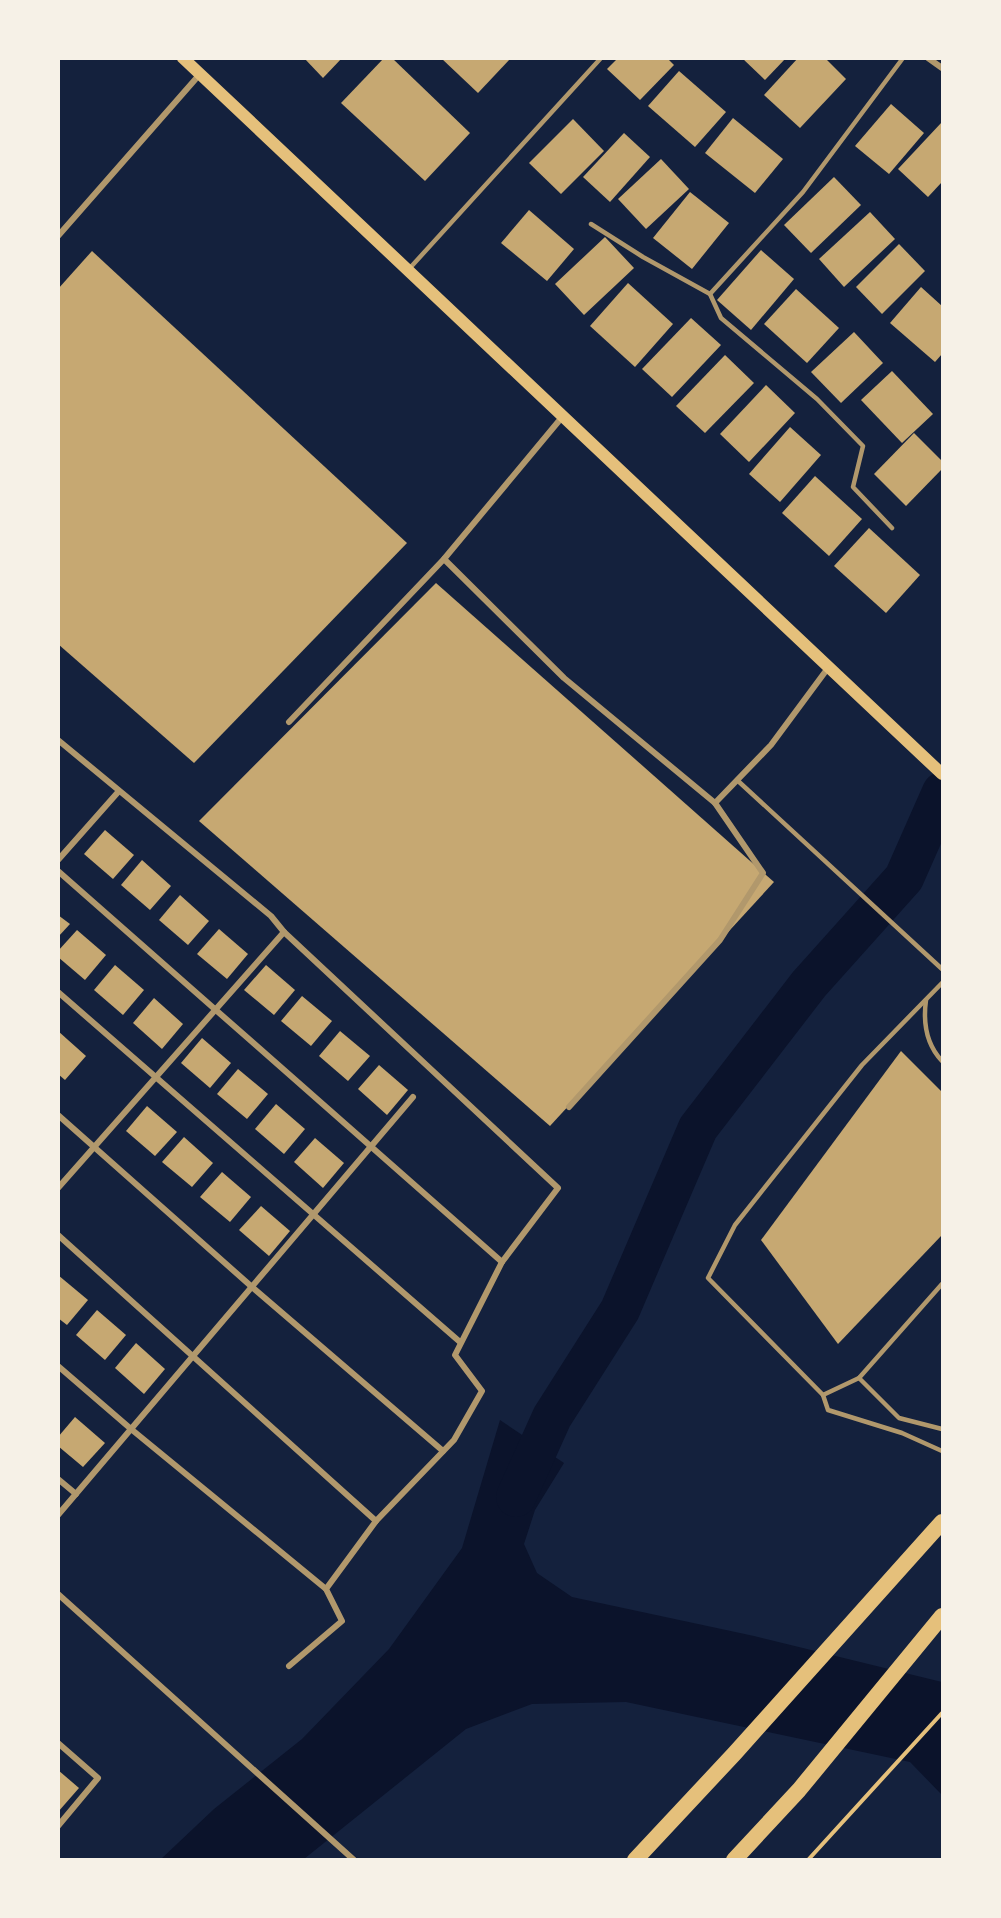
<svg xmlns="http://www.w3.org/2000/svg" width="1001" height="1918" font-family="'Alegreya Sans',sans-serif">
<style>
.water{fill:#0b132b}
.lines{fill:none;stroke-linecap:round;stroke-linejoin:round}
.river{stroke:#0b132b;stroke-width:40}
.building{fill:#c6a872}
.path{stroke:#e5c07b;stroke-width:4}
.service{stroke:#b1986c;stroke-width:4.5}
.minor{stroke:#b1986c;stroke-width:6}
.secondary{stroke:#e5c07b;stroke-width:12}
.trunk{stroke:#e5c07b;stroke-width:16}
</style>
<rect width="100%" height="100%" fill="#14213d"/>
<!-- water -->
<path class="water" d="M 500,1420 L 564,1463 L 535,1510 L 524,1544 L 537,1573 L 572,1597 L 754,1636 L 942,1682 L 942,1795 L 910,1762 L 626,1702 L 532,1704 L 466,1729 L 304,1859 L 160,1860 L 214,1809 L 302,1739 L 389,1649 L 462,1548 Z"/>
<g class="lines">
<!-- river -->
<path class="river" d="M 516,1497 L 552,1417 L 620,1310 L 698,1128 L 809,984 L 904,878 L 942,792"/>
</g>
<!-- building -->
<g class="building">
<path d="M 304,58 L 342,58 L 323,78 Z"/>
<path d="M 384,58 L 392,58 L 470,133 L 425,181 L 341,103 Z"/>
<path d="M 441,58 L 511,58 L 478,93 Z"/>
<path d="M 618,58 L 667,58 L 674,65 L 640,100 L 607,69 Z"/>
<path d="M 742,58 L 786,58 L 765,80 Z"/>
<path d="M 798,58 L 825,58 L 846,79 L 800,128 L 764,95 Z"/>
<path d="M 679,71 L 726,112 L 695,147 L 648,106 Z"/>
<path d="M 891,104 L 924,133 L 889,174 L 855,146 Z"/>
<path d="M 733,118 L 783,159 L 755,193 L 705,153 Z"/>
<path d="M 573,119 L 604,151 L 561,194 L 529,163 Z"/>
<path d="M 942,122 L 942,182 L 928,197 L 898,169 Z"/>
<path d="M 624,133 L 650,157 L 610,202 L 583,177 Z"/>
<path d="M 661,159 L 689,189 L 646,229 L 618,199 Z"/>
<path d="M 834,177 L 861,205 L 811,253 L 784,225 Z"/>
<path d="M 690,192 L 729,223 L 692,269 L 653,238 Z"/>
<path d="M 529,210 L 574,249 L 547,281 L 501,243 Z"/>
<path d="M 870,212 L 895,239 L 844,287 L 819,259 Z"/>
<path d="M 605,237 L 634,268 L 584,315 L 555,284 Z"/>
<path d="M 899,244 L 925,271 L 882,314 L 856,287 Z"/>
<path d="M 761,250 L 794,279 L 751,330 L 717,300 Z"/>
<path d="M 92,251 L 407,543 L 194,763 L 58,644 L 58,289 Z"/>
<path d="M 628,283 L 673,324 L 635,367 L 590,326 Z"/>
<path d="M 921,287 L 942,306 L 942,354 L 935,362 L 890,323 Z"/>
<path d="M 796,289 L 839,328 L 807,363 L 764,324 Z"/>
<path d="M 691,318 L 721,345 L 672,397 L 642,369 Z"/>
<path d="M 854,332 L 883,363 L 841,403 L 811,372 Z"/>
<path d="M 725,355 L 754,383 L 705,433 L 676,406 Z"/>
<path d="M 892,371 L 933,414 L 902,443 L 861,400 Z"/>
<path d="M 766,385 L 795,413 L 749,462 L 720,434 Z"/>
<path d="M 790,427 L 821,455 L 780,502 L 749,474 Z"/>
<path d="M 914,433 L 942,461 L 942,469 L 906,506 L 874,474 Z"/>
<path d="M 815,476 L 862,519 L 829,556 L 782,513 Z"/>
<path d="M 869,528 L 920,575 L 886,613 L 834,566 Z"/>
<path d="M 436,583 L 774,882 L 550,1126 L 199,821 Z"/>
<path d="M 105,830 L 134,855 L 113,879 L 84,854 Z"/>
<path d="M 142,860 L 171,886 L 150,910 L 121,885 Z"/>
<path d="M 180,895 L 209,921 L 188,945 L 159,920 Z"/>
<path d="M 58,915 L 70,924 L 58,937 Z"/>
<path d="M 219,929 L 248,954 L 227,979 L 197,954 Z"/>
<path d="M 77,930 L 106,955 L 85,980 L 58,957 L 58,951 Z"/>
<path d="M 115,965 L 144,990 L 123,1015 L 94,990 Z"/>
<path d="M 266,965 L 295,990 L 274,1015 L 244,990 Z"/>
<path d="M 302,996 L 332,1021 L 311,1046 L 281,1021 Z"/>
<path d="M 154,998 L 183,1024 L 162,1049 L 133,1023 Z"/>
<path d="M 58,1031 L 86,1056 L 65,1080 L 58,1074 Z"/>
<path d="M 340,1031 L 370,1056 L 348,1081 L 319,1056 Z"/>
<path d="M 202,1038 L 231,1063 L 210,1088 L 181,1063 Z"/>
<path d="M 901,1051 L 942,1092 L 942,1235 L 838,1344 L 761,1240 Z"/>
<path d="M 379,1065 L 408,1090 L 387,1115 L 358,1089 Z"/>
<path d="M 238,1069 L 268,1094 L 247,1119 L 217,1094 Z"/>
<path d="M 276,1104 L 305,1129 L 284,1154 L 255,1129 Z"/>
<path d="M 147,1106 L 177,1132 L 155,1156 L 126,1131 Z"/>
<path d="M 184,1137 L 213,1163 L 192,1187 L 162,1162 Z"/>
<path d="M 315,1138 L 344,1163 L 323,1188 L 294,1162 Z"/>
<path d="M 222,1172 L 251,1197 L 230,1222 L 200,1197 Z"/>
<path d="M 261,1206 L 290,1231 L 269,1256 L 239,1230 Z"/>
<path d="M 58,1275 L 88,1300 L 67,1325 L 58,1318 Z"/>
<path d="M 97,1310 L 126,1335 L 105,1360 L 76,1335 Z"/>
<path d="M 136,1343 L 165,1369 L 144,1394 L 115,1368 Z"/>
<path d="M 75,1417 L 105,1443 L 83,1467 L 58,1446 L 58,1437 Z"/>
<path d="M 58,1770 L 79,1788 L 58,1812 Z"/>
</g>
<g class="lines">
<!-- path -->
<path class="path" d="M 808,1860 L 942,1713"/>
<!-- service -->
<g class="service">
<path d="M 591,224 L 643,257 L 710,294 L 721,318 L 817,399 L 863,446 L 853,487 L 892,528"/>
<path d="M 409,269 L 601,58"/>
<path d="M 710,294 L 803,192 L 903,58"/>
<path d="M 737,780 L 942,969"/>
<path d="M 942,983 L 862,1065 L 735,1225 L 708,1278 L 823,1395 L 859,1378 L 942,1284"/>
<path d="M 926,1000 C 923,1022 926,1044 942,1061"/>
<path d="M 859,1378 L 899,1418 L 942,1429"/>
<path d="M 823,1395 L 828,1410 L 902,1433 L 942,1451"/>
</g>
<!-- minor -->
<g class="minor">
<path d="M 928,58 L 942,68"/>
<path d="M 58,236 L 200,74"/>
<path d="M 444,559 L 564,678 L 715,803 L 763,873 L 720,940 L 569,1107"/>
<path d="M 289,722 L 444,559 L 563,416"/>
<path d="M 58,740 L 271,916 L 284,932 L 58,1188"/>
<path d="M 715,803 L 771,745 L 828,668"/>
<path d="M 58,860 L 119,791"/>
<path d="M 58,871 L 502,1262"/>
<path d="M 284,932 L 558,1188 L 502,1262 L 455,1355 L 482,1391 L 454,1440 L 376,1521 L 326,1589 L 342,1621 L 289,1666"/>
<path d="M 58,992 L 460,1342"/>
<path d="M 58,1115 L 252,1287 L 443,1451"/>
<path d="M 58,1235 L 376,1521"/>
<path d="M 58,1366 L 131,1429 L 326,1589"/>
<path d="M 58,1479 L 76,1494"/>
<path d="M 58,1515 L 413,1097"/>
<path d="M 58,1594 L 354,1860"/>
<path d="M 58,1743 L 98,1778 L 58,1826"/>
</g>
<!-- secondary -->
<path class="secondary" d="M 183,58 L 942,774"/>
<!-- trunk -->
<g class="trunk">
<path d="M 635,1860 L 735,1753 L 942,1522"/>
<path d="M 734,1860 L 799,1790 L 942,1616"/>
</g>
</g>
<!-- border -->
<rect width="1001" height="1918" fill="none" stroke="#f6f1e7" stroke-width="120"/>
</svg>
